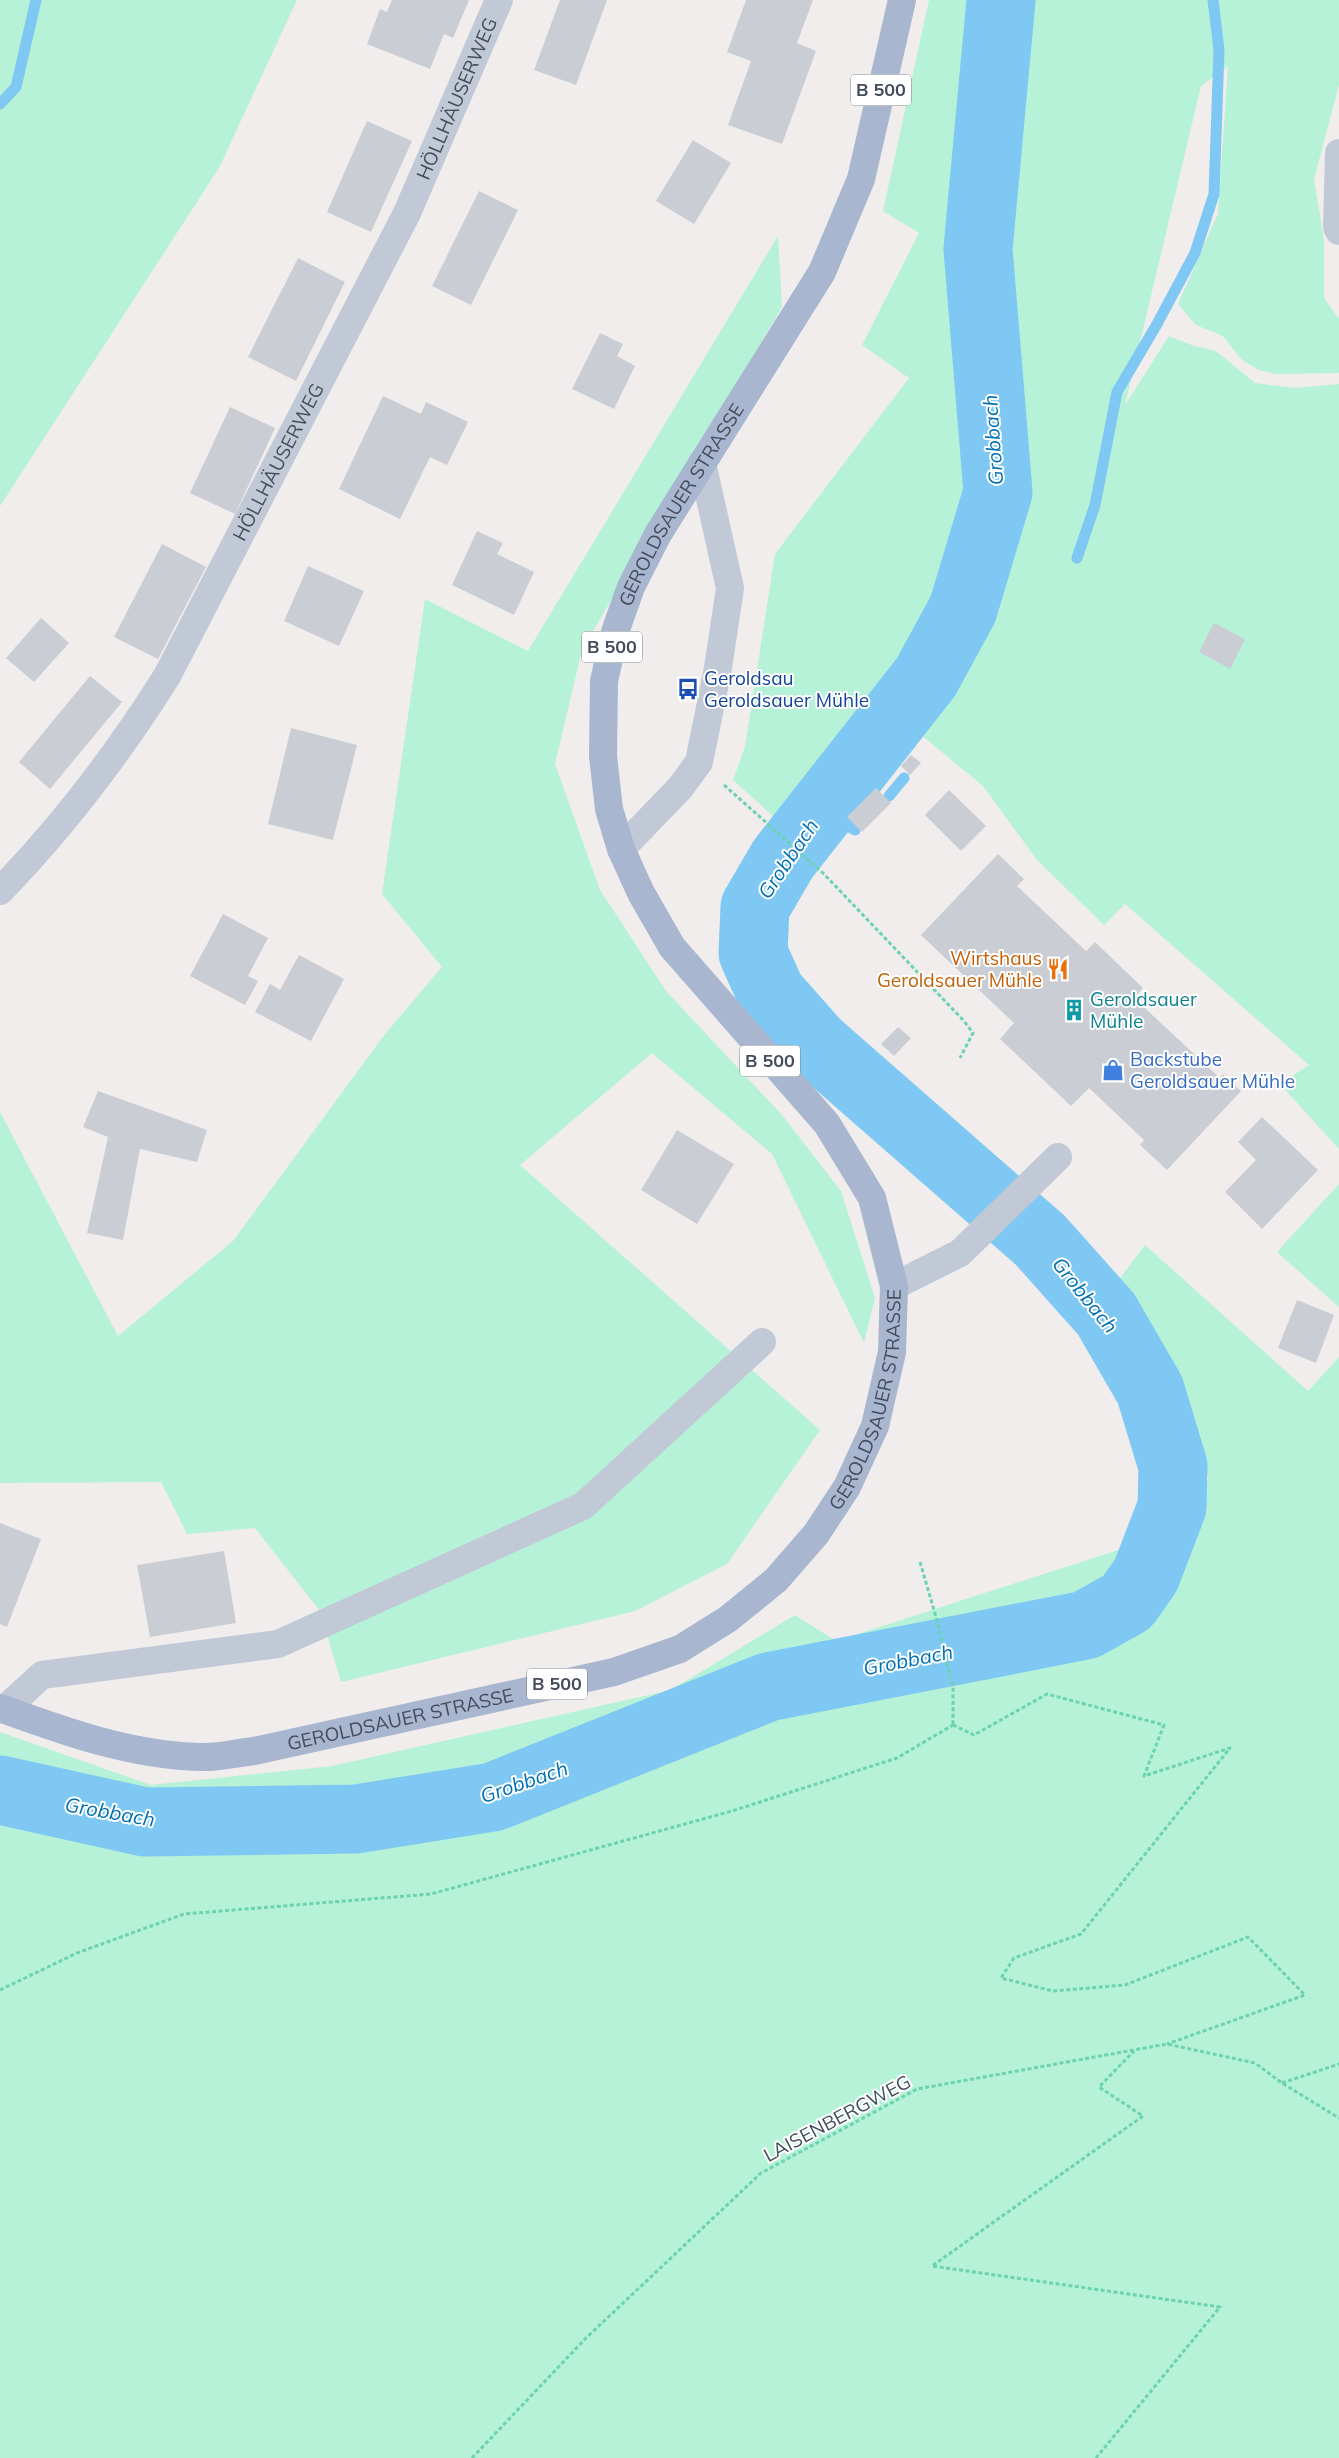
<svg xmlns="http://www.w3.org/2000/svg" width="1339" height="2458" font-family="Mulish,sans-serif">
<style>
.green{fill:#b6f2d7}
.lines{fill:none;stroke-linecap:round;stroke-linejoin:round}
.stream{stroke:#7fc8f3;stroke-width:11}
.river{stroke:#7fc8f3;stroke-width:69}
.building{fill:#cbcdd5}
.path{stroke:#6bd3b1;stroke-width:3;stroke-dasharray:4 2.5;stroke-linecap:butt}
.minor{stroke:#c2c9d6;stroke-width:28}
.major{stroke:#a9b6cf;stroke-width:28}
.labels{text-anchor:middle;stroke-width:4;stroke-linejoin:round;paint-order:stroke}
.shield{fill:#fff;stroke:#7b828d;stroke-width:1}
.shield-label{font-size:18px;font-weight:bold;fill:#434c5c}
.street-label{font-size:19px;fill:#434c5c;stroke:#fff}
.transit-label{font-size:19px;fill:#164399;stroke:#fff;text-anchor:start}
.food-label{font-size:19px;fill:#c56008;stroke:#fff;text-anchor:end}
.culture-label{font-size:19px;fill:#0d838f;stroke:#fff;text-anchor:start}
.shop-label{font-size:19px;fill:#366cbe;stroke:#fff;text-anchor:start}
.water-label{font-size:20px;font-style:italic;fill:#0070b2;stroke:#fff}
</style>
<rect width="100%" height="100%" fill="#f0edec"/>
<!-- green -->
<g class="green">
<path d="M 0,0 L 297,0 L 219,168 L 0,506 Z"/>
<path d="M 929,0 L 1339,0 L 1339,85 L 1314,179 L 1324,240 L 1324,298 L 1339,319 L 1339,373 L 1275,374 L 1259,370 L 1242,360 L 1223,336 L 1196,325 L 1178,304 L 1218,214 L 1228,66 L 1201,86 L 1125,405 L 1169,336 L 1194,346 L 1216,351 L 1255,383 L 1295,388 L 1339,384 L 1339,1149 L 1280,1084 L 1309,1065 L 1125,904 L 1104,925 L 1037,860 L 983,786 L 891,710 L 784,826 L 733,780 L 745,747 L 775,554 L 909,378 L 862,345 L 919,233 L 883,211 Z"/>
<path d="M 778,236 L 782,307 L 582,650 L 555,764 L 600,890 L 666,991 L 782,1115 L 841,1191 L 875,1298 L 864,1343 L 772,1154 L 652,1053 L 520,1165 L 820,1430 L 727,1564 L 635,1611 L 341,1682 L 320,1611 L 255,1528 L 187,1534 L 161,1482 L 0,1483 L 0,1112 L 118,1336 L 233,1241 L 385,1034 L 442,967 L 382,894 L 425,599 L 528,651 Z"/>
<path d="M 1339,1184 L 1339,1307 L 1277,1252 Z"/>
<path d="M 1145,1245 L 1308,1391 L 1339,1357 L 1339,2458 L 0,2458 L 0,1732 L 151,1785 L 332,1766 L 671,1690 L 795,1615 L 836,1641 L 1137,1544 L 1209,1480 L 1117,1282 Z"/>
</g>
<g class="lines">
<!-- stream -->
<g class="stream">
<path d="M 0,104 L 16,87 L 36,0"/>
<path d="M 1077,558 L 1095,505 L 1117,392 L 1157,324 L 1195,253 L 1214,194 L 1219,50 L 1213,0"/>
<path d="M 889,796 L 904,778"/>
<path d="M 808,828 L 837,820 L 855,830"/>
</g>
<!-- river -->
<path class="river" d="M 0,1790 L 145,1822 L 356,1819 L 493,1797 L 768,1687 L 1086,1625 L 1127,1602 L 1146,1575 L 1172,1507 L 1173,1466 L 1150,1390 L 1106,1314 L 1040,1240 L 816,1044 L 771,993 L 753,953 L 755,907 L 783,859 L 926,677 L 963,609 L 998,492 L 978,249 L 1001,0"/>
</g>
<!-- building -->
<g class="building">
<path d="M 392,0 L 469,0 L 453,38 L 444,34 L 430,69 L 367,44 L 380,9 L 387,12 Z"/>
<path d="M 560,0 L 607,0 L 576,85 L 534,70 Z"/>
<path d="M 746,0 L 813,0 L 797,43 L 816,51 L 782,144 L 728,125 L 751,61 L 727,52 Z"/>
<path d="M 367,121 L 412,141 L 371,232 L 327,212 Z"/>
<path d="M 693,140 L 731,163 L 694,224 L 656,201 Z"/>
<path d="M 479,191 L 518,210 L 471,305 L 432,286 Z"/>
<path d="M 298,258 L 345,282 L 296,381 L 248,357 Z"/>
<path d="M 600,333 L 623,344 L 617,356 L 635,366 L 614,409 L 572,389 Z"/>
<path d="M 383,396 L 421,414 L 426,402 L 468,422 L 447,465 L 430,457 L 400,519 L 339,489 Z"/>
<path d="M 230,407 L 275,428 L 235,514 L 190,493 Z"/>
<path d="M 477,531 L 503,543 L 497,554 L 534,572 L 514,615 L 452,585 Z"/>
<path d="M 162,544 L 206,567 L 158,659 L 114,637 Z"/>
<path d="M 308,566 L 364,591 L 339,646 L 284,621 Z"/>
<path d="M 41,618 L 69,643 L 34,682 L 6,658 Z"/>
<path d="M 1214,623 L 1245,639 L 1230,669 L 1199,652 Z"/>
<path d="M 90,676 L 122,702 L 50,789 L 19,762 Z"/>
<path d="M 291,728 L 357,745 L 333,840 L 268,824 Z"/>
<path d="M 911,755 L 921,763 L 910,775 L 901,766 Z"/>
<path d="M 876,788 L 891,803 L 862,832 L 847,817 Z"/>
<path d="M 949,790 L 986,826 L 961,851 L 925,815 Z"/>
<path d="M 998,854 L 1024,879 L 1017,886 L 1086,951 L 1095,942 L 1143,988 L 1134,998 L 1220,1078 L 1223,1074 L 1241,1091 L 1167,1170 L 1140,1145 L 1144,1140 L 1089,1088 L 1071,1106 L 1000,1039 L 1014,1023 L 921,935 Z"/>
<path d="M 223,914 L 268,938 L 248,976 L 258,981 L 245,1005 L 190,976 Z"/>
<path d="M 299,955 L 344,979 L 311,1041 L 255,1012 L 270,984 L 280,990 Z"/>
<path d="M 898,1027 L 911,1038 L 894,1056 L 881,1044 Z"/>
<path d="M 98,1091 L 207,1130 L 197,1162 L 140,1149 L 123,1240 L 87,1233 L 108,1137 L 83,1127 Z"/>
<path d="M 1262,1117 L 1318,1170 L 1262,1229 L 1225,1192 L 1256,1160 L 1238,1142 Z"/>
<path d="M 677,1130 L 734,1164 L 697,1224 L 641,1190 Z"/>
<path d="M 1297,1300 L 1334,1315 L 1316,1363 L 1278,1348 Z"/>
<path d="M 0,1523 L 41,1539 L 7,1627 L 0,1624 Z"/>
<path d="M 224,1551 L 236,1623 L 150,1637 L 137,1565 Z"/>
</g>
<g class="lines">
<!-- path -->
<g class="path">
<path d="M 724,785 L 823,873 L 964,1021 L 973,1033 L 960,1058"/>
<path d="M 920,1562 L 936,1617 L 953,1687 L 953,1725"/>
<path d="M 953,1725 L 974,1735 L 1047,1694 L 1164,1725 L 1144,1776 L 1230,1748 L 1081,1934 L 1014,1958 L 1001,1978 L 1053,1991 L 1125,1985 L 1248,1937 L 1305,1995 L 1167,2044"/>
<path d="M 0,1990 L 77,1953 L 184,1914 L 431,1894 L 732,1811 L 897,1758 L 953,1725"/>
<path d="M 1282,2083 L 1339,2064"/>
<path d="M 472,2458 L 586,2338 L 761,2173 L 917,2089 L 1167,2044 L 1255,2063 L 1282,2083 L 1339,2118"/>
<path d="M 1096,2458 L 1220,2307 L 932,2266 L 1143,2116 L 1099,2087 L 1134,2051"/>
</g>
<!-- minor -->
<g class="minor">
<path d="M 1339,153 L 1337,227 L 1339,231"/>
<path d="M 621,849 L 680,788 L 699,762 L 718,668 L 730,588 L 702,463"/>
<path id="s1" d="M 0,891 C 64,825 118,754 167,676 L 407,213 L 499,0"/>
<path d="M 894,1286 L 960,1253 L 1058,1157"/>
<path d="M 5,1709 L 42,1675 L 278,1644 L 583,1506 L 762,1342"/>
</g>
<!-- major -->
<path class="major" id="s2" d="M 0,1708 C 66,1732 130,1755 200,1757 C 218,1758 236,1753 254,1751 L 614,1672 L 680,1649 L 728,1619 L 776,1580 L 816,1534 L 847,1487 L 875,1426 L 892,1352 L 894,1286 L 872,1198 L 827,1124 L 672,947 L 641,893 L 621,849 L 609,809 L 603,756 L 604,681 L 615,632 L 631,587 L 658,534 L 822,272 L 861,179 L 902,0"/>
</g>
<!-- icons -->
<defs>
<g id="bus-bare" transform="scale(1.725)"><path d="M-5-6H5V4H4V6H2V4H-2V6H-4V4H-5ZM-3.5-4V0h7V-4ZM-3.5 1.2v1.5H-2V1.2ZM2 1.2v1.5H3.5V1.2Z" fill="#1a4fb4" stroke="#fff" stroke-width="2.5" paint-order="stroke"/></g>
<g id="restaurant-bare" transform="scale(1.725)"><path d="M-5-6h1v4h1v-4h1v4h1v-4h1v5L-1.5 .5V6h-2V.5L-5-1ZM5-6V6H3V1.5H1.5Q1.5-4 5-6Z" fill="#e8710a" stroke="#fff" stroke-width="2.5" paint-order="stroke"/></g>
<g id="building-bare" transform="scale(1.725)"><path d="M-4-6H4V6H1V3H-1V6H-4ZM-2.5-4.3h1.7v1.8h-1.7ZM.8-4.3h1.7v1.8H.8ZM-2.5-1h1.7V.8h-1.7ZM.8-1h1.7V.8H.8Z" fill="#0f9aa8" stroke="#fff" stroke-width="2.5" paint-order="stroke"/></g>
<g id="shop-bare" transform="scale(1.725)"><path d="M-5-2.5h2.3a2.7 3.5 0 0 1 5.4 0H5L5.5 6h-11ZM-1.5-2.5h3a1.5 2.3 0 0 0-3 0Z" fill="#3f7fe0" stroke="#fff" stroke-width="2.5" paint-order="stroke"/></g>
</defs>
<g fill-rule="evenodd">
<use href="#bus-bare" x="688" y="689"/>
<use href="#restaurant-bare" x="1058" y="969"/>
<use href="#building-bare" x="1074" y="1010"/>
<use href="#shop-bare" x="1113" y="1070"/>
</g>
<g class="labels">
<!-- shield labels -->
<g class="shield">
<rect x="851" y="74.5" width="60" height="31" rx="4"/>
<rect x="582" y="631.5" width="60" height="31" rx="4"/>
<rect x="740" y="1045.5" width="60" height="31" rx="4"/>
<rect x="527" y="1668.5" width="60" height="31" rx="4"/>
</g>
<g class="shield-label">
<text x="881" y="96">B 500</text>
<text x="612" y="653">B 500</text>
<text x="770" y="1067">B 500</text>
<text x="557" y="1690">B 500</text>
</g>
<!-- street labels -->
<g class="street-label">
<text dy="7" stroke="none"><textPath href="#s1" startOffset="919">HÖLLHÄUSERWEG</textPath></text>
<text dy="7" stroke="none"><textPath href="#s1" startOffset="514">HÖLLHÄUSERWEG</textPath></text>
<text dy="7" stroke="none"><textPath href="#s2" startOffset="2032">GEROLDSAUER STRASSE</textPath></text>
<text dy="7" stroke="none"><textPath href="#s2" startOffset="1026">GEROLDSAUER STRASSE</textPath></text>
<text dy="7" stroke="none"><textPath href="#s2" startOffset="411">GEROLDSAUER STRASSE</textPath></text>
<text transform="translate(837 2118) rotate(-28)" y="7">LAISENBERGWEG</text>
</g>
<!-- transit labels -->
<g class="transit-label">
<text x="704" y="685">Geroldsau<tspan x="704" dy="22">Geroldsauer Mühle</tspan></text>
</g>
<!-- food labels -->
<g class="food-label">
<text x="1042" y="965">Wirtshaus<tspan x="1042" dy="22">Geroldsauer Mühle</tspan></text>
</g>
<!-- culture labels -->
<g class="culture-label">
<text x="1090" y="1006">Geroldsauer<tspan x="1090" dy="22">Mühle</tspan></text>
</g>
<!-- shop labels -->
<g class="shop-label">
<text x="1130" y="1066">Backstube<tspan x="1130" dy="22">Geroldsauer Mühle</tspan></text>
</g>
<!-- water labels -->
<g class="water-label">
<text transform="translate(993 440) rotate(-94)" y="7">Grobbach</text>
<text transform="translate(788 859) rotate(-56)" y="7">Grobbach</text>
<text transform="translate(1085 1295) rotate(51)" y="7">Grobbach</text>
<text transform="translate(908 1660) rotate(-11)" y="7">Grobbach</text>
<text transform="translate(524 1782) rotate(-19)" y="7">Grobbach</text>
<text transform="translate(110 1812) rotate(10)" y="7">Grobbach</text>
</g>
</g>
</svg>
